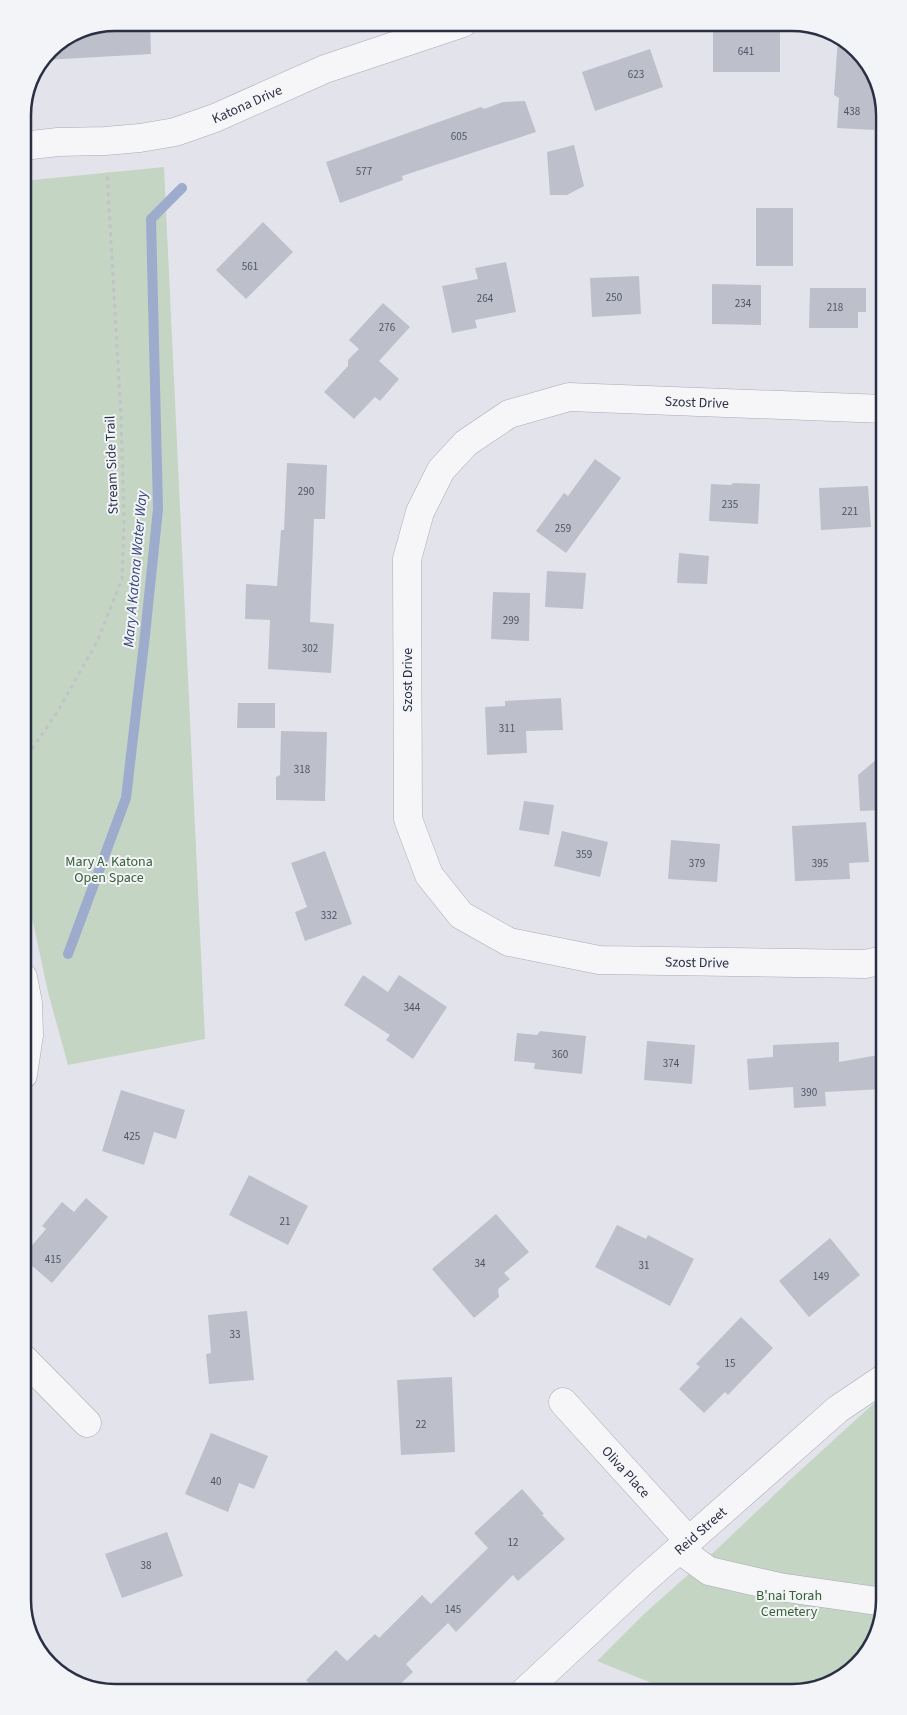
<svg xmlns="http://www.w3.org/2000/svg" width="907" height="1715" font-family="'Source Sans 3',sans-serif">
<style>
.green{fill:#c5d5c4}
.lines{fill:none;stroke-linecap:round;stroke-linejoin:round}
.stream{stroke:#9dabcc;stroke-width:10}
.building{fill:#bdbfcb}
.minor-casing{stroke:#a8aab6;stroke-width:29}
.path{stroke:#c1c2ca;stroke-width:3;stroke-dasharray:4 4;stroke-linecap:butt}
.minor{stroke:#f6f6f9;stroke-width:28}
.labels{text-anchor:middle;stroke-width:4;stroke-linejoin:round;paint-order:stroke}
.number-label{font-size:11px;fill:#4f5366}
.street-label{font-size:14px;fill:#2a2f44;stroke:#f3f4f8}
.park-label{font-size:14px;fill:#376037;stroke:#f3f4f8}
.water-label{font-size:15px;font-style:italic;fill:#334579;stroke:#f3f4f8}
.rim{fill:none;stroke:#2a2f44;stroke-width:2.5}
</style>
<rect width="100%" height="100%" fill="#e3e4eb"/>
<!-- green -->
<g class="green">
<path d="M 164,167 L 205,1039 L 68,1065 L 48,992 L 29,904 L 23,890 L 23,181 Z"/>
<path d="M 884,1394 L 884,1600 L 869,1651 L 827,1685 L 791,1692 L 674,1692 L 597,1661 L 644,1614 L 717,1549 L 792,1478 Z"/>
</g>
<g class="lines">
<!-- stream -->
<path class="stream" d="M 68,954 L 126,798 L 145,635 L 158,509 L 151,219 L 182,188"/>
</g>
<!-- building -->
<g class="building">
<path d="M 116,22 L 150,23 L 151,54 L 45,60 L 50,50 L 80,29 Z"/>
<rect x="713" y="29" width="67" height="43"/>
<path d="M 838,38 L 848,42 L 875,77 L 874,130 L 837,128 L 839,98 L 834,95 Z"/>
<path d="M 650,49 L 663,87 L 595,111 L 582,72 Z"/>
<path d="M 525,101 L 536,132 L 402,176 L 403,180 L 340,203 L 326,162 L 481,107 L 484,109 L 503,102 Z"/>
<path d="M 574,145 L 584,186 L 567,195 L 550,195 L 547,152 Z"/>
<rect x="756" y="208" width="37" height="58"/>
<path d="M 263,222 L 293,252 L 246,299 L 216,270 Z"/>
<path d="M 506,262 L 516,312 L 475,320 L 477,328 L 452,333 L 442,286 L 478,279 L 475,268 Z"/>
<path d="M 639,276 L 641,314 L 592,317 L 590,278 Z"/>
<path d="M 712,284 L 761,285 L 761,325 L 712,324 Z"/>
<path d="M 810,288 L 866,288 L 866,312 L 858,312 L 858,328 L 809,328 Z"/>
<path d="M 383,303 L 410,327 L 379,361 L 399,379 L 380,401 L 375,397 L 354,419 L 324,392 L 348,366 L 348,360 L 359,349 L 349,340 Z"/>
<path d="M 595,459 L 621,478 L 566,553 L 536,531 L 564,493 L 568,496 Z"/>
<path d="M 287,463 L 327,465 L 325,519 L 314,519 L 310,622 L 334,624 L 331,673 L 268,669 L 270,620 L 245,619 L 246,584 L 277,586 L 281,530 L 284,530 Z"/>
<path d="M 733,483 L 760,484 L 758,524 L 709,521 L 711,484 L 731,485 Z"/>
<path d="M 868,486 L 871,527 L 821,530 L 819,488 Z"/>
<path d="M 679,553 L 709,556 L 707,584 L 677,583 Z"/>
<path d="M 547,571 L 586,573 L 583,609 L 545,607 Z"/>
<path d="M 493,592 L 530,593 L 529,641 L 491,639 Z"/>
<path d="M 561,698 L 563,730 L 526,731 L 527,753 L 487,755 L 485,707 L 505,706 L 505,701 Z"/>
<path d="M 238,703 L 275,703 L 275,728 L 237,728 Z"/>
<path d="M 281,731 L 327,732 L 325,801 L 276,800 L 276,777 L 280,775 Z"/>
<path d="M 883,754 L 884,810 L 860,811 L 858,775 Z"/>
<path d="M 524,801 L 554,805 L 549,835 L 519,830 Z"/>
<path d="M 866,822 L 869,862 L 849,863 L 850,879 L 795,881 L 792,826 Z"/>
<path d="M 562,831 L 608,842 L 600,877 L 554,866 Z"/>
<path d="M 671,840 L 720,844 L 717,882 L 668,879 Z"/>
<path d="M 325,851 L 352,924 L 305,941 L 295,912 L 307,907 L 291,863 Z"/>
<path d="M 363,975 L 388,992 L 399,975 L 447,1007 L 413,1059 L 386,1040 L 390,1035 L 344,1005 Z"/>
<path d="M 540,1031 L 586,1036 L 582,1074 L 534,1069 L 535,1063 L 514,1061 L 517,1033 L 537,1035 Z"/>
<path d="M 647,1041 L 695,1045 L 692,1084 L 644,1080 Z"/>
<path d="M 839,1042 L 839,1062 L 884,1054 L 884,1089 L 825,1092 L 826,1106 L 794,1108 L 793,1087 L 749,1090 L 747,1059 L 773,1057 L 773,1045 Z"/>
<path d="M 121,1090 L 185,1110 L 176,1139 L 154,1132 L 144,1165 L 102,1151 Z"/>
<path d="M 249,1175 L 308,1206 L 288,1245 L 229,1215 Z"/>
<path d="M 86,1198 L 108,1217 L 52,1283 L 23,1258 L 23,1256 L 46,1229 L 42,1226 L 62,1202 L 74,1212 Z"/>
<path d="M 496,1214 L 529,1252 L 504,1273 L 510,1279 L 498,1289 L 499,1297 L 474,1318 L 432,1269 Z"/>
<path d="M 617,1225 L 646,1239 L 648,1235 L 694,1259 L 670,1306 L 595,1267 Z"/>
<path d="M 830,1238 L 860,1275 L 809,1317 L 779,1281 Z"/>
<path d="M 247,1311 L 254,1380 L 209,1384 L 206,1354 L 211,1353 L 208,1315 Z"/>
<path d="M 741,1317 L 773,1348 L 728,1395 L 725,1392 L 704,1413 L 679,1389 L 700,1367 L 696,1364 Z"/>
<path d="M 452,1377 L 455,1452 L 401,1455 L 397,1380 Z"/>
<path d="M 211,1433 L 268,1456 L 254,1489 L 239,1483 L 228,1512 L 185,1494 Z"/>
<path d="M 522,1489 L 544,1514 L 542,1515 L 565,1539 L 518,1581 L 513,1575 L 456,1632 L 448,1623 L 406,1664 L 413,1672 L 392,1692 L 318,1692 L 306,1680 L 336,1650 L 347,1661 L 375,1634 L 379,1638 L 422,1595 L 431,1604 L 488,1548 L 474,1533 Z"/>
<path d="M 167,1532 L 183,1576 L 122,1598 L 105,1554 Z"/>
</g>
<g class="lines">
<!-- minor casing -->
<g class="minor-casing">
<g id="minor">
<path id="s1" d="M 23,146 L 58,142 L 105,141 L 140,138 L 175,132 L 215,118 L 325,69 L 463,23"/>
<path id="s2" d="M 884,960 L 865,964 L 599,960 L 509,942 L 461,915 L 429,875 L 408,819 L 407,559 L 420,512 L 441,470 L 466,443 L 509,414 L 569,397 L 884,409"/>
<path d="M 23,1075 L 29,1035 L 28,1003 L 23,977"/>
<path d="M 23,1358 L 87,1423"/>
<path id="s3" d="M 563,1402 L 689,1541"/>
<path d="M 680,1550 L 709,1571 L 779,1587 L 884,1602"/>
<path id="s4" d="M 524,1692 L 642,1582 L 838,1409 L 884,1378"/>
</g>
</g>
<!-- path -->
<path class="path" d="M 23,762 L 56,714 L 97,642 L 122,579 L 124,522 L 121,417 L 107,172"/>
<!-- minor -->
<use href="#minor" class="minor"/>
</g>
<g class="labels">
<!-- number labels -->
<g class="number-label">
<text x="746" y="55">641</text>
<text x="636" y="78">623</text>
<text x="852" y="115">438</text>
<text x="459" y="140">605</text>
<text x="364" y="175">577</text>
<text x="250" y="270">561</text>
<text x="614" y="301">250</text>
<text x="485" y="302">264</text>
<text x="743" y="307">234</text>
<text x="835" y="311">218</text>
<text x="387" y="331">276</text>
<text x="306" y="495">290</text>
<text x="730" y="508">235</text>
<text x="850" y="515">221</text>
<text x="563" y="532">259</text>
<text x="511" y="624">299</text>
<text x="310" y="652">302</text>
<text x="507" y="732">311</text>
<text x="302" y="773">318</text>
<text x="584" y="858">359</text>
<text x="697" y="867">379</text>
<text x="820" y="867">395</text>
<text x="329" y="919">332</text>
<text x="412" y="1011">344</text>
<text x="560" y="1058">360</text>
<text x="671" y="1067">374</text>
<text x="809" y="1096">390</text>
<text x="132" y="1140">425</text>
<text x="285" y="1225">21</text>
<text x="53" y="1263">415</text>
<text x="480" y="1267">34</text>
<text x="644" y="1269">31</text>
<text x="821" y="1280">149</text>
<text x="235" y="1338">33</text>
<text x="730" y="1367">15</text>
<text x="421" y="1428">22</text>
<text x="216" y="1485">40</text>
<text x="513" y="1546">12</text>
<text x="146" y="1569">38</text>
<text x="453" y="1613">145</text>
</g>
<!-- street labels -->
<g class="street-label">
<text dy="5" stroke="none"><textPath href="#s1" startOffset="230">Katona Drive</textPath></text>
<text dy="5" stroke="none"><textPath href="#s2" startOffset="1178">Szost Drive</textPath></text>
<text transform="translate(111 465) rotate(-92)" y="5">Stream Side Trail</text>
<text transform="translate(407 680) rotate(-90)" y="5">Szost Drive</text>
<text transform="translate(697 962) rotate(1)" y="5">Szost Drive</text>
<text dy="5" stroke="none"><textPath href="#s3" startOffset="94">Oliva Place</textPath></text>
<text dy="5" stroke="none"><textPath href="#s4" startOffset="239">Reid Street</textPath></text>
</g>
<!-- park labels -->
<g class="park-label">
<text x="109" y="866">Mary A. Katona<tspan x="109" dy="16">Open Space</tspan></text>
<text x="789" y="1600">B'nai Torah<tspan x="789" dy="16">Cemetery</tspan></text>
</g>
<!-- water labels -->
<g class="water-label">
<text transform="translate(135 569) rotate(-85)" y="5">Mary A Katona Water Way</text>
</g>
</g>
<!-- crop -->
<path d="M0 0H907V1715H0ZM115 31H792A84 84 0 0 1 876 115V1600A84 84 0 0 1 792 1684H115A84 84 0 0 1 31 1600V115A84 84 0 0 1 115 31Z" fill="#f3f4f8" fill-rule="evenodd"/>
<path class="rim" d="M115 31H792A84 84 0 0 1 876 115V1600A84 84 0 0 1 792 1684H115A84 84 0 0 1 31 1600V115A84 84 0 0 1 115 31Z"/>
</svg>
